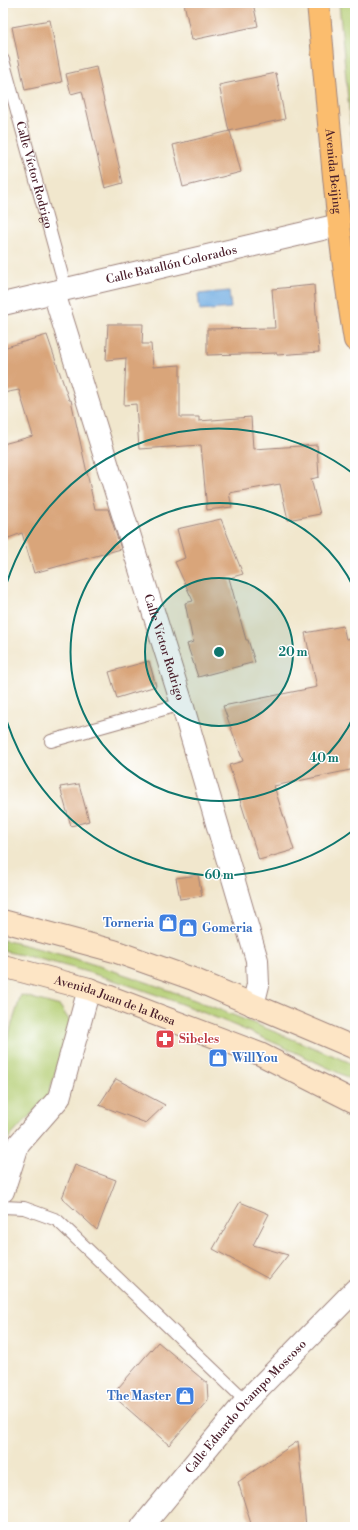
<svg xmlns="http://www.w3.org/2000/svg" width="358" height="1530" font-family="'Libre Bodoni',serif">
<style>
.green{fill:#b4cd73;stroke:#7f764f}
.water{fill:#6face1;stroke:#5c6686}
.building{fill:#d9a57a}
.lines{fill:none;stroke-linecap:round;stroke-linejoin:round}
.service-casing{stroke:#9e837c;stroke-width:14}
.minor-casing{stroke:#9e837c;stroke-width:24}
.secondary-casing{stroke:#9e837c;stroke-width:24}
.primary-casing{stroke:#9e837c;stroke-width:24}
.service{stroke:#fff;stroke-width:12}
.minor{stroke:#fff;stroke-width:22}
.secondary{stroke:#fde5c5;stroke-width:22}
.primary{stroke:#fbbd6e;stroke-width:22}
.ring{fill:none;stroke:#0f766e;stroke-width:2}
.labels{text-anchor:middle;stroke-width:3;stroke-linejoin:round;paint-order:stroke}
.street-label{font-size:12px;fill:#4a1f2b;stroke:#fff}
.shop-label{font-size:12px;font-weight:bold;fill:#366cbe;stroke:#fff;text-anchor:end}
.health-label{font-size:12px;font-weight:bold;fill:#be3a42;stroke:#fff;text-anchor:start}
.centre{fill:#0f766e;stroke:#fff;stroke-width:2}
.ring-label{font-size:12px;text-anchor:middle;font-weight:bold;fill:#0f766e;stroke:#fff;stroke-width:3;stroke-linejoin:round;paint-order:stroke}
</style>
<rect width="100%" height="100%" fill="#fff"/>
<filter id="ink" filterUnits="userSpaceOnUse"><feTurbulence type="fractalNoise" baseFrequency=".025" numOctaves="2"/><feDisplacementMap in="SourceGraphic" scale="8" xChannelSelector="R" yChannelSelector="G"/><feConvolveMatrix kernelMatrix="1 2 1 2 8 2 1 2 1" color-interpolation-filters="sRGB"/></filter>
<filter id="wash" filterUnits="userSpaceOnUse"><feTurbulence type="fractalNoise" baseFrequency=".012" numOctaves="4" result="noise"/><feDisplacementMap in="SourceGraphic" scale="16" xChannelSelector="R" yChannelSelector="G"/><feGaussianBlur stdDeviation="0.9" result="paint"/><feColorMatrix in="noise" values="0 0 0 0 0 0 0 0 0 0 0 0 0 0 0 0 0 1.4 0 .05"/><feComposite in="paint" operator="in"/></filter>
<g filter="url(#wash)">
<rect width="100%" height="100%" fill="#f1e7cd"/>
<!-- green -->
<g class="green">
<path d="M 339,3 L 355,3 L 355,175 Z"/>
<path d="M 3,940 C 121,966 232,1015 344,1060 L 355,1065 L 355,1081 C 246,1027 123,975 3,951 Z"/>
<path d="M 21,995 L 60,1006 L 71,1023 L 48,1096 L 8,1139 L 3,1154 L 3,1053 Z"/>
</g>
<!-- water -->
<path class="water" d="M 229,291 L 231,308 L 200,311 L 198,294 Z"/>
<g id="blocks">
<!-- building -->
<g class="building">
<path d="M 184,3 L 253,3 L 258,26 L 192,40 Z"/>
<path d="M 50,20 L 62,82 L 25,90 L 12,27 Z"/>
<path d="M 96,67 L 123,183 L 105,188 L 82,91 L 71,94 L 66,74 Z"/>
<path d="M 276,73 L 285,119 L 229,131 L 219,85 Z"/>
<path d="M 230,131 L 241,172 L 183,187 L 173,145 Z"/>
<path d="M 314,285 L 319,352 L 277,355 L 277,353 L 207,355 L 207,329 L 275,328 L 272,289 Z"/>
<path d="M 108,324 L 143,324 L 142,344 L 151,344 L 153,367 L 180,365 L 180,417 L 199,417 L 199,421 L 251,417 L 253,449 L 317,445 L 319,477 L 311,479 L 320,514 L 288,520 L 280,484 L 229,493 L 232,507 L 207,510 L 201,445 L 139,449 L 136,404 L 124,405 L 126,358 L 106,360 Z"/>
<path d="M 47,335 L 69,400 L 71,400 L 95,509 L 108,509 L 121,549 L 34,573 L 22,533 L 3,540 L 3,444 L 33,436 L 19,390 L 3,393 L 3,348 Z"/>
<path d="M 221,519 L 243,574 L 229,578 L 246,640 L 248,640 L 255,662 L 198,677 L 187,644 L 193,642 L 185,603 L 193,601 L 175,562 L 185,558 L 177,529 Z"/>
<path d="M 343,626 L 346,639 L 355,638 L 355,769 L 274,786 L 294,850 L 259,860 L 229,765 L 243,761 L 223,706 L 317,687 L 305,633 Z"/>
<path d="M 149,661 L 156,686 L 117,698 L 109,672 Z"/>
<path d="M 79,784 L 89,821 L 71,826 L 60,787 Z"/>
<path d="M 198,875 L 202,896 L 180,899 L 176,878 Z"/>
<path d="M 116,1079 L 165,1105 L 146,1123 L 99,1105 Z"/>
<path d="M 75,1165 L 116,1180 L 97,1230 L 62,1198 Z"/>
<path d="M 240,1202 L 269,1214 L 253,1245 L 288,1255 L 269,1279 L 213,1249 Z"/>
<path d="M 158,1342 L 207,1383 L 208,1400 L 169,1445 L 112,1395 Z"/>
<path d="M 298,1441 L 306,1527 L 252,1527 L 238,1482 Z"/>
</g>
</g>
</g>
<g filter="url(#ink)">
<use href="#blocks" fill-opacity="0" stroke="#9e837c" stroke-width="1"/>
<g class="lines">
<!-- service casing -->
<g class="service-casing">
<g id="service">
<path id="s1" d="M 3,60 L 66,290"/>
<path d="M 51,741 L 182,704"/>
<path d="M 3,1207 L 24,1208 L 57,1220 L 246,1401"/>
</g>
</g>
<!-- minor casing -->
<g class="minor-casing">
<g id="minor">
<path id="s2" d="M 54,293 L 182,704 L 257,960 L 258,985 L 253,1005"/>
<path id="s3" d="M 3,304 L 339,225"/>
<path d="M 3,1191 L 18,1145 L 59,1098 L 89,989"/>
<path id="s4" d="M 142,1527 L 246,1401 L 355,1290"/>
</g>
</g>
<!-- secondary casing -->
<g class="secondary-casing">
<g id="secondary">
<path d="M 3,921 L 114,951 L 193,979 L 355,1048"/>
<path id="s5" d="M 3,966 L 89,989 L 260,1054 L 355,1102"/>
</g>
</g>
<!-- primary casing -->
<g class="primary-casing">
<g id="primary">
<path id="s6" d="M 318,3 C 329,115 336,228 355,340"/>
</g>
</g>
<!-- service -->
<use href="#service" class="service"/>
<!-- minor -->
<use href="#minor" class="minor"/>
<!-- secondary -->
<use href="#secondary" class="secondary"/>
<!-- primary -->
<use href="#primary" class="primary"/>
</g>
</g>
<!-- distance rings -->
<circle cx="219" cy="652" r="74" fill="#0f766e" fill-opacity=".12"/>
<g class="ring">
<circle cx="219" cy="652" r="74"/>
<path d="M355 714A149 149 0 1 1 355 590"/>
<path d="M355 829A223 223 0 0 1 3 708M3 596A223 223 0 0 1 355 475"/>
</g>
<!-- icons -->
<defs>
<g id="shop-square" transform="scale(1)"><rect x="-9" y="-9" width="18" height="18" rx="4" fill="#3f7fe0" stroke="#fff"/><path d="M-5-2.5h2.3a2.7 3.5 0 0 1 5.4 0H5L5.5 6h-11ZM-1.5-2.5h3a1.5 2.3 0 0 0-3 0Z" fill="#fff"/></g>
<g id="pharmacy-square" transform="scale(1)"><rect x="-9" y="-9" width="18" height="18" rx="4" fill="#e0444e" stroke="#fff"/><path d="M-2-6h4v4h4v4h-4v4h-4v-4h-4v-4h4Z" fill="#fff"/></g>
</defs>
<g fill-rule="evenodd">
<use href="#shop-square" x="168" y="923"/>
<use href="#shop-square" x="188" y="928"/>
<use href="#pharmacy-square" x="165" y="1039"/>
<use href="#shop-square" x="218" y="1058"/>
<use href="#shop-square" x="185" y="1396"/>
</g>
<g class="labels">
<!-- street labels -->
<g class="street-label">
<text dy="4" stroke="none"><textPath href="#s6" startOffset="169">Avenida Beijing</textPath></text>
<text dy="4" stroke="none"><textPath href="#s1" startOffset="119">Calle Víctor Rodrigo</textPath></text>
<text dy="4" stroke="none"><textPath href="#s3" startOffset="173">Calle Batallón Colorados</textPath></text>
<text dy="4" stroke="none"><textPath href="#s2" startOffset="371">Calle Víctor Rodrigo</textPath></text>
<text dy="4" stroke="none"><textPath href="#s5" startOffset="117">Avenida Juan de la Rosa</textPath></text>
<text dy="4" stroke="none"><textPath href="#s4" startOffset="159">Calle Eduardo Ocampo Moscoso</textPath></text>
</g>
<!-- shop labels -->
<g class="shop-label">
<text x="154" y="927">Torneria</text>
<text x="202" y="932" text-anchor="start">Gomeria</text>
<text x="232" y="1062" text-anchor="start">WillYou</text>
<text x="171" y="1400">The Master</text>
</g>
<!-- health labels -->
<g class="health-label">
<text x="179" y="1043">Sibeles</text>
</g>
</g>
<circle cx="219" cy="652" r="6" class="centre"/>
<g class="ring-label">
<text x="293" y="656">20 m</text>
<text x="324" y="762">40 m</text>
<text x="219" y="879">60 m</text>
</g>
<!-- margin -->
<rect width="358" height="1530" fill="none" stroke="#fff" stroke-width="16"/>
</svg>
